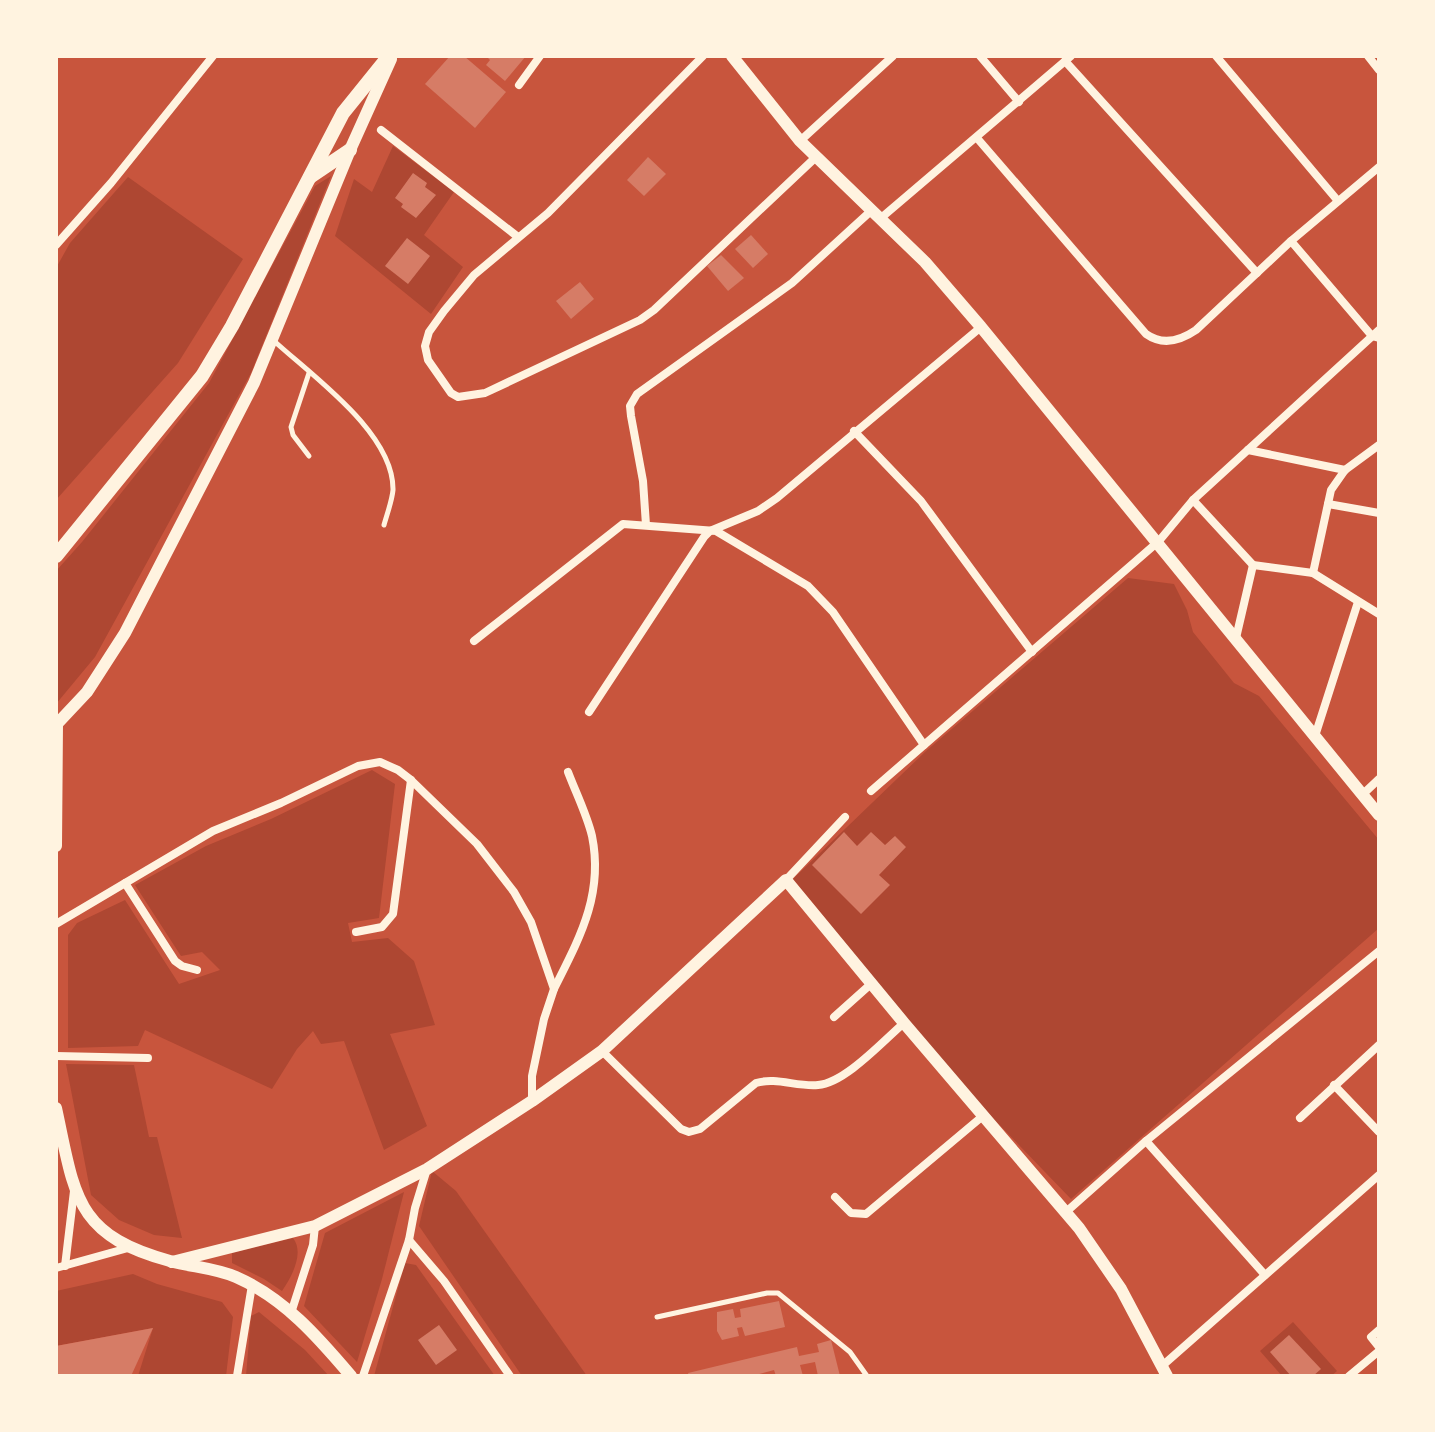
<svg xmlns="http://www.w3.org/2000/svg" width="1435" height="1432" font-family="Mulish,sans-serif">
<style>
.green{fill:#ae4732}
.building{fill:#d67c66}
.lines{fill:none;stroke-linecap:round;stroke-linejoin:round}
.service{stroke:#fff3e0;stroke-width:5}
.minor{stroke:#fff3e0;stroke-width:8}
.tertiary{stroke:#fff3e0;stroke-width:12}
.secondary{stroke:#fff3e0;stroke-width:14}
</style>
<rect width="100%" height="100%" fill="#c8553d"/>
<!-- green -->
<g class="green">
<path d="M 393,146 L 454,192 L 424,235 L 463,267 L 431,314 L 335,236 L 354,179 L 372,192 Z"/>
<path d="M 331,176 L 251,373 L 95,657 L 56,704 L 56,571 L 82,542 L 209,383 L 315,186 Z"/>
<path d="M 128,177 L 243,259 L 178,363 L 56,500 L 56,268 L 70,243 Z"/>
<path d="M 1128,578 L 1174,584 L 1187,610 L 1193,632 L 1234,683 L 1259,696 L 1379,840 L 1379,928 L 1071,1199 L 988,1113 L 908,1020 L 793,879 L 926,751 Z"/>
<path d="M 372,770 L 395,784 L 379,918 L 348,923 L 352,942 L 388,938 L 414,961 L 435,1025 L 390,1034 L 427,1126 L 384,1150 L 344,1041 L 321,1044 L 313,1031 L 297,1049 L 272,1089 L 145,1030 L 138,1046 L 68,1048 L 68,935 L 77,923 L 125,900 L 179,984 L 220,970 L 202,952 L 181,956 L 135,885 L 206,846 L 271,819 Z"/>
<path d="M 66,1064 L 134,1065 L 149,1137 L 157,1137 L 182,1238 L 154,1235 L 119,1220 L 91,1195 Z"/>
<path d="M 432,1171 L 456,1191 L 587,1376 L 522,1376 L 419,1226 Z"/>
<path d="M 404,1192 L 382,1279 L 357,1362 L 304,1306 L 325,1233 Z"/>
<path d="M 293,1238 C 305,1253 291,1278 282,1291 L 264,1279 L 232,1263 L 232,1253 Z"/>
<path d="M 405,1263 L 416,1265 L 495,1376 L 374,1376 Z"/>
<path d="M 133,1274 L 157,1284 L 222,1302 L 233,1317 L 226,1376 L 138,1376 L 153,1328 L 56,1346 L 56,1291 Z"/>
<path d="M 259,1312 L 305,1350 L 329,1376 L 246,1376 L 251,1316 Z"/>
<path d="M 1293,1322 L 1337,1371 L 1331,1376 L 1282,1376 L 1260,1351 Z"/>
</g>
<!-- building -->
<g class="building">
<path d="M 450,56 L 464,56 L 506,92 L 475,128 L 425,84 Z"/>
<path d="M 486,56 L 526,56 L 505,81 L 486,65 L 490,60 Z"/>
<path d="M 648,157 L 666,174 L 644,196 L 627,180 Z"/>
<path d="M 413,173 L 427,183 L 425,187 L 436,195 L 416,218 L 401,207 L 403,204 L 395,198 Z"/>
<path d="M 751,235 L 768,254 L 753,268 L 735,249 Z"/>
<path d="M 407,238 L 430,256 L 408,284 L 385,266 Z"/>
<path d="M 721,255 L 744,278 L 728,291 L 707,266 Z"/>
<path d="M 580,282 L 594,299 L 571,319 L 556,301 Z"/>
<path d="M 844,832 L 857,846 L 871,832 L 885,845 L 895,836 L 906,847 L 879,875 L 890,885 L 861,914 L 812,865 Z"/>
<path d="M 779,1301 L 785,1327 L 745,1336 L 742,1327 L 737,1328 L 739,1336 L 722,1340 L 717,1331 L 717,1312 L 733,1309 L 735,1318 L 741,1317 L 740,1309 Z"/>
<path d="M 439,1325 L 457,1350 L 436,1365 L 418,1340 Z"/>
<path d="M 153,1328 L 131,1376 L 56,1376 L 56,1346 Z"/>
<path d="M 1289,1335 L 1321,1369 L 1313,1376 L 1291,1376 L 1270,1352 Z"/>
<path d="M 831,1340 L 840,1376 L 818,1376 L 815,1362 L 800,1365 L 803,1376 L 776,1376 L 774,1370 L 752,1376 L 689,1376 L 688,1373 L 797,1347 L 799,1356 L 819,1352 L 817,1344 Z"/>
</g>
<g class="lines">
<!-- service -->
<g class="service">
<path d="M 273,340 C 312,376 394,433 393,490 C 392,501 387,514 384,525"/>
<path d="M 309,373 L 291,427 L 293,435 L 309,456"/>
<path d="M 657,1317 L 767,1293 L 778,1293 L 850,1352 L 867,1376"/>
</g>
<!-- minor -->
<g class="minor">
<path d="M 703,56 L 548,213 L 474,275 L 444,311 L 429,332 L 425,346 L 428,360 L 451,393 L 458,397 L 485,393 L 640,320 L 654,310 L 816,157"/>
<path d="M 980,56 L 1019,102"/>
<path d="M 1216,56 L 1338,201"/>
<path d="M 1368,56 L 1379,70"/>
<path d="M 1065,61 L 1257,273"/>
<path d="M 519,85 L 540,56"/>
<path d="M 381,130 L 518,237"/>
<path d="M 977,138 L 1146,334 C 1163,346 1180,341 1196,330 L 1291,241 L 1379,167"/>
<path d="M 800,141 L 893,56"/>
<path d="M 881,218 L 1071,56"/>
<path d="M 1291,241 L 1372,336 L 1379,338"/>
<path d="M 56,245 L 111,183 L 213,56"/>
<path d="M 854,431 L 921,501 L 1032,652"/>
<path d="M 1248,450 L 1345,470"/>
<path d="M 1193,500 L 1253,565 L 1313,573 L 1379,614"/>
<path d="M 1328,504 L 1379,513"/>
<path d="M 646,525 L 643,481 L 631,416 L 630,406 L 637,394 L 792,283 L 872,210"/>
<path d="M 1313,573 L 1331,490 L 1345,470 L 1379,445"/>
<path d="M 1236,638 L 1253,565"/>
<path d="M 474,641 L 623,524 L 716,531 L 808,586 L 833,612 L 924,745"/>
<path d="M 589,712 L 704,537 L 710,531 L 758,511 L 777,498 L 981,327"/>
<path d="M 1315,736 L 1358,602"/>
<path d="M 871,791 L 1159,541 L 1193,500 L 1379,330"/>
<path d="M 1362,795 L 1379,779"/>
<path d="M 786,880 L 845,817"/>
<path d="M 125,883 L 175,961 L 182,966 L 197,970"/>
<path d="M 56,924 L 213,831 L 281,803 L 358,766 L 380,762 L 398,770 L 411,780 L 477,844 L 514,892 L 531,922 L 554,989 L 544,1019 L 532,1076 L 532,1101"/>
<path d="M 356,932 L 382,927 L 393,914 L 411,780"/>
<path d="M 554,989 C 579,939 604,895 592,836 C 587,815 576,793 568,772"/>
<path d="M 834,1017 L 872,983"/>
<path d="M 602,1051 L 681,1129 L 689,1132 L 700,1129 L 756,1083 C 776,1077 797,1087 818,1085 C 845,1083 883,1041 904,1023"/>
<path d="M 56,1056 L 148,1058"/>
<path d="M 1334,1085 L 1379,1132"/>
<path d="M 1300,1118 L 1379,1045"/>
<path d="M 1146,1141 L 1265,1275"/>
<path d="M 835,1197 L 851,1213 L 866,1214 L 984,1115"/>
<path d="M 1066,1212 L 1146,1141 L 1379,951"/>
<path d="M 409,1240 L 444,1281 L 510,1376"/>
<path d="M 65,1266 L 74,1191"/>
<path d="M 56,1268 L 128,1248"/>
<path d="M 291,1313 L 313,1245 L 315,1226"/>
<path d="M 1379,1330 L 1371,1337 L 1379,1347"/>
<path d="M 1162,1366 L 1379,1175"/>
<path d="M 237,1376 L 252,1285"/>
<path d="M 363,1376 L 409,1240 L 415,1208 L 427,1169"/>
<path d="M 1349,1376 L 1379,1351"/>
</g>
<!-- tertiary -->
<g class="tertiary">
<path d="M 732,56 L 800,141 L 925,262 L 981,327 L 1379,815"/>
<path d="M 56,725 L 87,692 L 125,633 L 254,383 L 350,150 L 391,59"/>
<path d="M 56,846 L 57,724"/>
<path d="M 56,1108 C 75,1195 74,1235 170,1261 C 192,1267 215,1268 236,1277 C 284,1298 318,1337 351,1376"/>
<path d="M 172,1262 L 315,1226 L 427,1169 L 532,1101 L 602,1051 L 786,880 L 904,1023 L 1079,1228 L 1121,1289 L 1167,1376"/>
</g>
<!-- secondary -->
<g class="secondary">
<path d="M 310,177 L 350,150"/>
<path d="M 56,556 L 202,376 L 232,326 L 343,113 L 389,56"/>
</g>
</g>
<!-- border -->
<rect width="1435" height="1432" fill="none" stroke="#fff3e0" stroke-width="116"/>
</svg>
